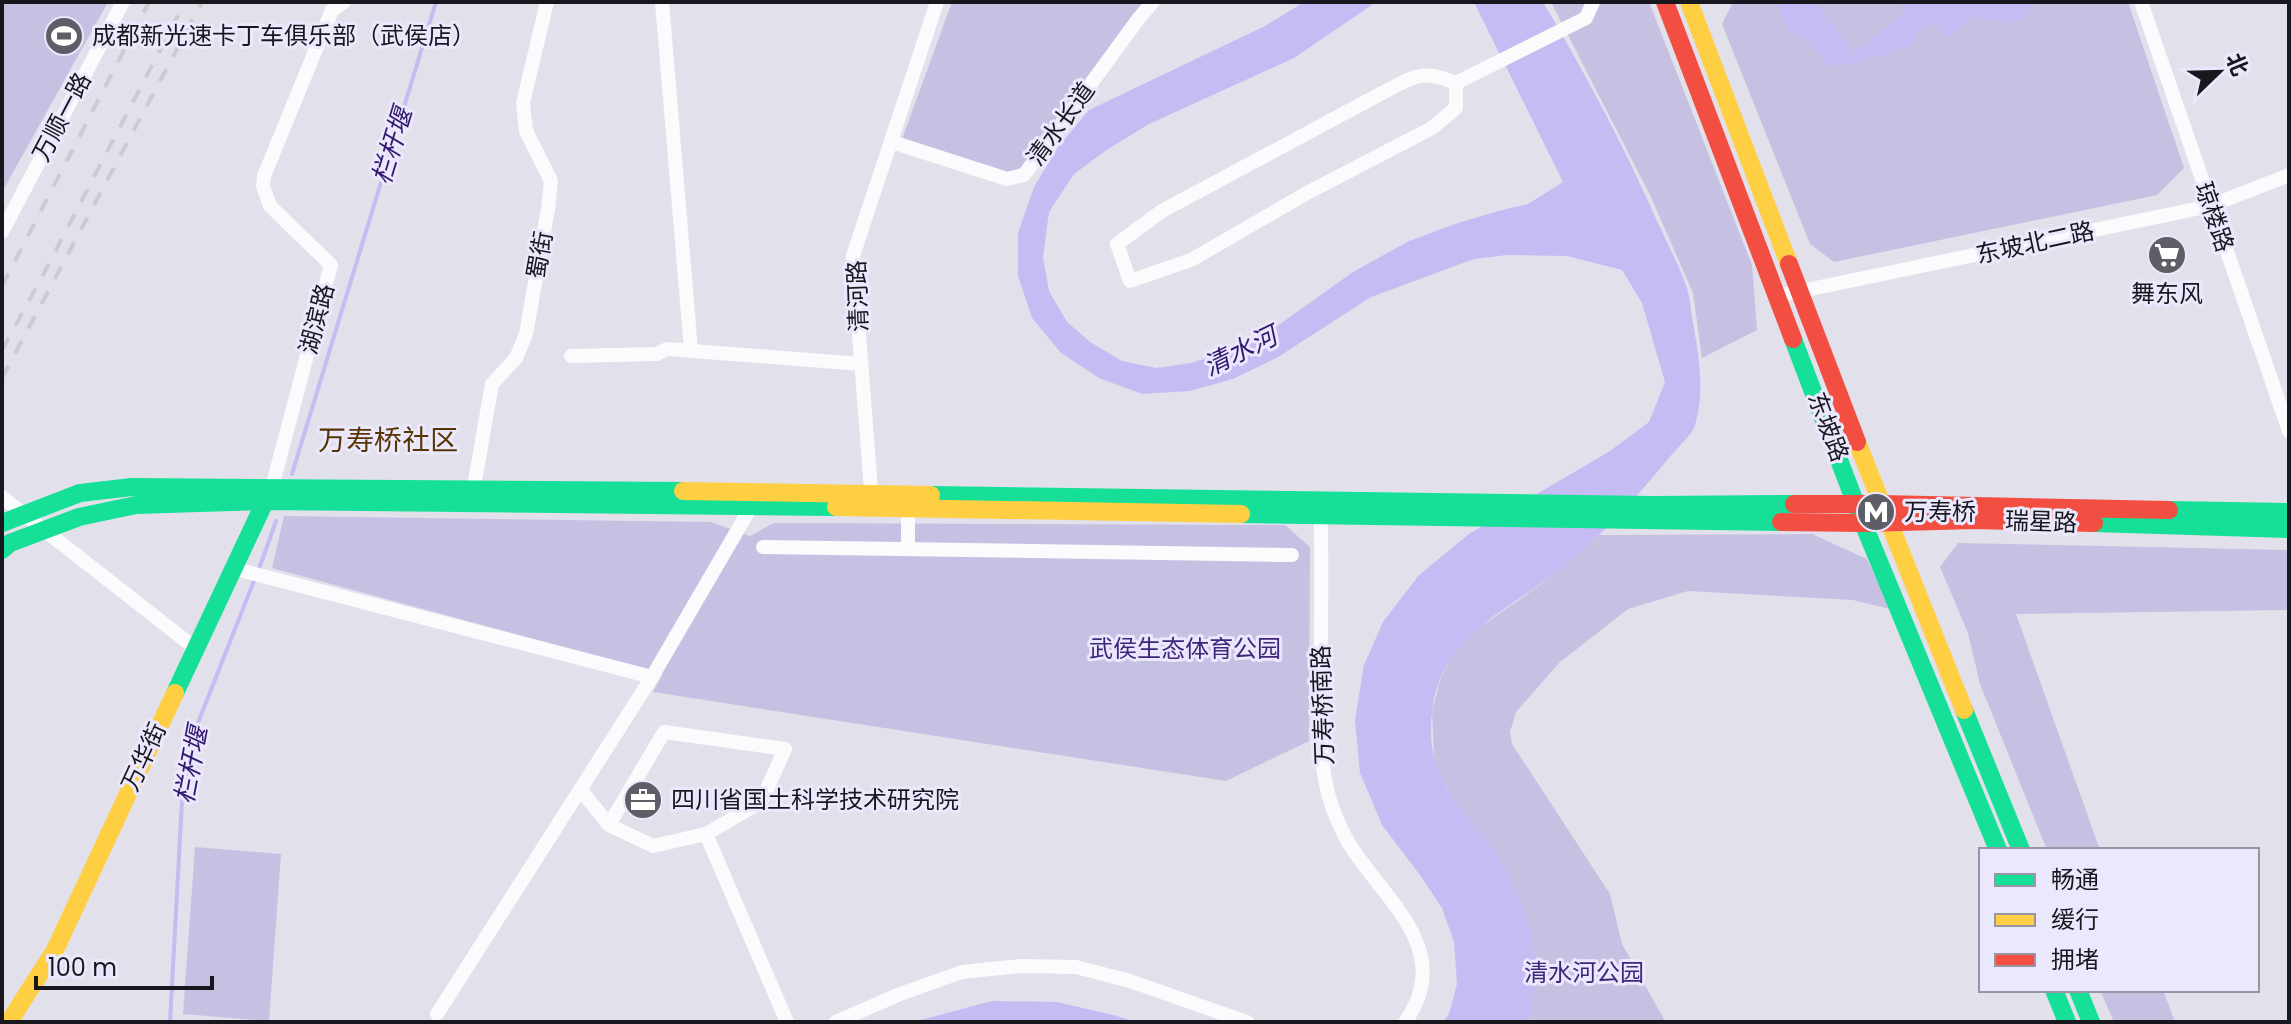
<svg xmlns="http://www.w3.org/2000/svg" width="2291" height="1024" font-family="Poppins,'Noto Sans SC',sans-serif">
<style>
.green{fill:#c6c1e3}
.water{fill:#c5bcf3}
.lines{fill:none;stroke-linecap:round;stroke-linejoin:round}
.stream{stroke:#c5bcf3;stroke-width:4}
.street{stroke:#fbfafc;stroke-width:14}
.fast{stroke:#16e098;stroke-width:18}
.slow{stroke:#ffcf43;stroke-width:18}
.jam{stroke:#f24e42;stroke-width:18}
.rail{stroke:#ccccce;stroke-width:4;stroke-dasharray:14 14;stroke-linecap:butt}
.labels{text-anchor:middle;stroke-width:6;stroke-linejoin:round;paint-order:stroke}
.poi-label{font-size:24px;fill:#18171e;stroke:#ebe8fd;text-anchor:start}
.street-label{font-size:24px;fill:#18171e;stroke:#ebe8fd}
.park-label{font-size:24px;fill:#3f267b;stroke:#ebe8fd}
.water-label{font-size:26px;font-style:italic;fill:#34186d;stroke:#ebe8fd}
.quarter-label{font-size:28px;fill:#573500;stroke:#ebe8fd}
</style>
<rect width="100%" height="100%" fill="#e2e0eb"/>
<!-- green -->
<g class="green">
<path d="M 2,2 L 108,2 L 2,192 Z"/>
<path d="M 952,2 L 1143,2 L 1023,167 L 1007,173 L 901,142 Z"/>
<path d="M 1551,2 L 1649,2 L 1752,265 L 1757,330 L 1702,358 L 1693,293 L 1651,197 Z"/>
<path d="M 1733,2 L 2128,2 L 2184,168 L 2157,195 L 1834,262 L 1810,244 L 1722,24 Z"/>
<path d="M 284,516 L 711,522 L 750,536 L 774,523 L 1285,525 L 1310,547 L 1309,741 L 1226,781 L 653,692 L 663,674 L 272,568 Z"/>
<path d="M 1812,534 L 1867,559 L 1890,609 L 1853,600 L 1688,591 L 1628,609 L 1559,663 L 1516,712 L 1510,732 L 1512,744 L 1610,894 L 1622,944 L 1665,1021 L 1529,1022 L 1536,976 L 1503,864 L 1455,802 L 1439,774 L 1434,757 L 1432,712 L 1440,680 L 1454,651 L 1473,632 L 1543,583 L 1600,535 Z"/>
<path d="M 1958,543 L 2289,550 L 2289,610 L 2016,614 L 2100,850 L 2047,850 L 1980,684 L 1968,633 L 1940,567 Z"/>
<path d="M 195,847 L 281,854 L 269,1021 L 183,1014 Z"/>
<path d="M 2100,990 L 2163,990 L 2175,1022 L 2114,1022 Z"/>
</g>
<!-- water -->
<g class="water">
<path d="M 1304,2 L 1376,2 L 1294,58 L 1149,124 L 1105,151 L 1074,174 L 1049,212 L 1043,257 L 1049,291 L 1067,322 L 1090,342 L 1122,361 L 1156,368 L 1191,363 L 1227,352 L 1273,329 L 1353,272 L 1407,242 L 1455,224 L 1498,211 L 1528,204 L 1563,182 L 1474,2 L 1543,2 C 1585,73 1624,146 1657,221 C 1667,243 1679,265 1687,288 C 1690,299 1691,312 1693,323 C 1699,357 1705,391 1695,425 C 1692,435 1680,445 1673,453 C 1633,502 1588,552 1535,588 C 1486,621 1439,648 1432,712 C 1423,787 1471,811 1504,866 C 1523,898 1535,937 1536,974 C 1536,990 1531,1007 1529,1022 L 1443,1022 L 1449,1014 L 1457,984 L 1454,942 L 1442,908 L 1420,875 L 1382,825 L 1360,773 L 1355,720 L 1364,665 L 1383,622 L 1419,575 L 1469,534 L 1610,451 L 1649,422 L 1665,382 L 1642,303 L 1622,270 L 1567,256 L 1507,255 L 1474,259 L 1371,297 L 1278,357 L 1233,379 L 1190,391 L 1142,394 L 1099,378 L 1061,353 L 1032,318 L 1018,276 L 1018,233 L 1034,187 L 1058,147 L 1089,110 L 1265,26 Z"/>
<path d="M 1777,2 L 1812,2 L 1819,7 L 1854,53 L 1906,11 L 1901,2 L 2032,2 L 2030,13 L 2013,24 L 1974,16 L 1948,39 L 1934,25 L 1916,30 L 1912,45 L 1855,64 L 1830,66 L 1808,42 L 1788,29 Z"/>
<path d="M 992,1001 L 1057,1002 L 1117,1016 L 1135,1022 L 913,1022 Z"/>
</g>
<g class="lines">
<!-- stream -->
<g class="stream">
<path d="M 292,474 L 436,2"/>
<path d="M 170,1022 L 182,801 L 192,738 L 263,558 L 276,521"/>
</g>
<!-- street -->
<g class="street">
<path d="M 662,2 L 691,350"/>
<path d="M 2141,2 L 2289,431"/>
<path d="M 1456,83 L 1456,108 L 1432,128 L 1307,193 L 1191,260 L 1130,281 L 1117,244 L 1162,211 L 1382,93 C 1414,77 1421,68 1456,83 L 1586,18 L 1593,2"/>
<path d="M 892,142 L 1007,179 L 1024,175 L 1139,18 L 1153,2"/>
<path d="M 2,232 L 123,2"/>
<path d="M 1777,296 L 2210,206 L 2289,175"/>
<path d="M 571,356 L 657,354 L 667,349 L 861,364"/>
<path d="M 272,487 L 331,265 L 270,206 L 263,186 L 264,176 L 332,10 L 344,2"/>
<path d="M 2,497 L 195,648"/>
<path d="M 472,498 L 492,384 L 516,358 L 526,334 L 548,209 L 551,181 L 526,131 L 523,103 L 547,2"/>
<path d="M 872,503 L 853,256 L 937,2"/>
<path d="M 1320,505 C 1323,566 1320,627 1321,688 C 1321,724 1319,762 1329,797 C 1333,811 1341,829 1348,842 C 1382,898 1457,950 1405,1022"/>
<path d="M 908,508 L 908,549"/>
<path d="M 763,547 L 1292,555"/>
<path d="M 232,568 L 652,677"/>
<path d="M 580,789 L 609,825 L 653,846 L 706,834 L 761,802 L 785,749 L 664,732 L 609,825"/>
<path d="M 706,834 L 787,1022"/>
<path d="M 437,1014 L 652,677 L 751,507 L 753,497"/>
<path d="M 836,1022 L 900,994 L 962,972 L 1021,966 L 1076,967 L 1130,981 L 1247,1022"/>
</g>
<!-- fast -->
<g class="fast">
<path d="M 1793,339 L 1863,523 L 1998,850"/>
<path d="M 931,495 L 1652,505 L 1794,504"/>
<path d="M 2169,510 L 2289,512"/>
<path d="M 1241,514 L 1781,522"/>
<path d="M 2,523 L 80,493 L 132,487 L 683,491"/>
<path d="M 2094,523 L 2289,529"/>
<path d="M 2,550 L 10,543 L 79,517 L 136,505 L 265,501 L 836,507"/>
<path d="M 175,693 L 269,493"/>
<path d="M 1964,710 L 2021,850"/>
<path d="M 2054,990 L 2067,1022"/>
<path d="M 2078,990 L 2091,1022"/>
</g>
<!-- slow -->
<g class="slow">
<path d="M 1689,2 L 1789,264"/>
<path d="M 1857,442 L 1964,710"/>
<path d="M 683,491 L 931,495"/>
<path d="M 836,507 L 1241,514"/>
<path d="M 9,1022 L 55,950 L 175,693"/>
</g>
<!-- jam -->
<g class="jam">
<path d="M 1665,2 L 1793,339"/>
<path d="M 1789,264 L 1857,442"/>
<path d="M 1794,504 L 1881,504 L 2169,510"/>
<path d="M 1781,522 L 1863,523 L 1974,520 L 2094,523"/>
</g>
<!-- rail -->
<g class="rail">
<path d="M 2,286 L 149,2"/>
<path d="M 2,350 L 43,275 L 185,2"/>
<path d="M 2,378 L 202,2"/>
</g>
</g>
<!-- icons -->
<defs>
<g id="stadium-disc" transform="scale(2)"><circle r="9.5" fill="#5f5d66" stroke="#ebe8fd"/><path d="M0-5a6.5 5 0 1 0 0 10a6.5 5 0 1 0 0-10ZM-3.5-1.8h7v3.6h-7Z" fill="#fff"/></g>
<g id="supermarket-disc" transform="scale(2)"><circle r="9.5" fill="#5f5d66" stroke="#ebe8fd"/><path d="M-6-5.5h2.5l.6 2H6L4.5 2H-2.5L-4.4-4H-6ZM-1.5 3.2a1.3 1.3 0 1 0 .1 0ZM3 3.2a1.3 1.3 0 1 0 .1 0Z" fill="#fff"/></g>
<g id="metro-disc" transform="scale(2)"><circle r="9.5" fill="#5f5d66" stroke="#ebe8fd"/><path d="M-5.5 5V-5H-3L0 0L3-5H5.5V5H3V-.5L0 4L-3-.5V5Z" fill="#fff"/></g>
<g id="office-disc" transform="scale(2)"><circle r="9.5" fill="#5f5d66" stroke="#ebe8fd"/><path d="M-6-3h4V-5.5h4V-3h4V5H-6ZM-1-4.5V-3h2v-1.5ZM-6 0V1H6V0Z" fill="#fff"/></g>
</defs>
<g fill-rule="evenodd">
<use href="#stadium-disc" x="64" y="36"/>
<use href="#supermarket-disc" x="2167" y="255"/>
<use href="#metro-disc" x="1876" y="512"/>
<use href="#office-disc" x="643" y="800"/>
</g>
<g class="labels">
<!-- poi labels -->
<g class="poi-label">
<text x="92" y="44">成都新光速卡丁车俱乐部（武侯店）</text>
<text x="2167" y="302" text-anchor="middle">舞东风</text>
<text x="1904" y="520">万寿桥</text>
<text x="671" y="808">四川省国土科学技术研究院</text>
</g>
<!-- street labels -->
<g class="street-label">
<text transform="translate(62 117) rotate(-62)" y="8">万顺一路</text>
<text transform="translate(1061 124) rotate(-54)" y="8">清水长道</text>
<text transform="translate(2214 217) rotate(71)" y="8">琼楼路</text>
<text transform="translate(2035 243) rotate(-12)" y="8">东坡北二路</text>
<text transform="translate(540 255) rotate(-80)" y="8">蜀街</text>
<text transform="translate(858 296) rotate(-92)" y="8">清河路</text>
<text transform="translate(317 319) rotate(-75)" y="8">湖滨路</text>
<text transform="translate(1828 427) rotate(69)" y="8">东坡路</text>
<text transform="translate(2041 522) rotate(2)" y="8">瑞星路</text>
<text transform="translate(1323 705) rotate(-92)" y="8">万寿桥南路</text>
<text transform="translate(144 757) rotate(-65)" y="8">万华街</text>
</g>
<!-- park labels -->
<g class="park-label">
<text x="1185" y="657">武侯生态体育公园</text>
<text x="1584" y="981">清水河公园</text>
</g>
<!-- water labels -->
<g class="water-label">
<text transform="translate(392 146) rotate(-73)" y="9">栏杆堰</text>
<text transform="translate(1240 351) rotate(-26)" y="9">清水河</text>
<text transform="translate(191 765) rotate(-79)" y="9">栏杆堰</text>
</g>
<!-- quarter labels -->
<g class="quarter-label">
<text x="388" y="450">万寿桥社区</text>
</g>
</g>
<!-- border -->
<rect width="2291" height="1024" fill="none" stroke="#18171e" stroke-width="8"/>
<!-- legend -->
<rect x="1979" y="848" width="280" height="144" fill="#ebe8fd" stroke="#9794a4" stroke-width="2"/>
<rect x="1995" y="874" width="40" height="12" fill="#16e098" stroke="#9794a4" stroke-width="2"/>
<text x="2051" y="888" font-size="24" fill="#18171e">畅通</text>
<rect x="1995" y="914" width="40" height="12" fill="#ffcf43" stroke="#9794a4" stroke-width="2"/>
<text x="2051" y="928" font-size="24" fill="#18171e">缓行</text>
<rect x="1995" y="954" width="40" height="12" fill="#f24e42" stroke="#9794a4" stroke-width="2"/>
<text x="2051" y="968" font-size="24" fill="#18171e">拥堵</text>
<!-- north arrow -->
<g transform="translate(2219 72) rotate(67)" stroke="#ebe8fd" stroke-width="6" paint-order="stroke">
<path d="M0-6L14 30L0 20L-14 30Z" fill="#18171e"/>
<text y="-12" font-size="22" font-weight="bold" text-anchor="middle" fill="#18171e">北</text>
</g>
<!-- scale -->
<path d="M36 976v12h176v-12" fill="none" stroke="#18171e" stroke-width="4"/>
<text x="48" y="976" font-size="24" fill="#18171e" stroke="#ebe8fd" stroke-width="6" paint-order="stroke">100 m</text>
</svg>
